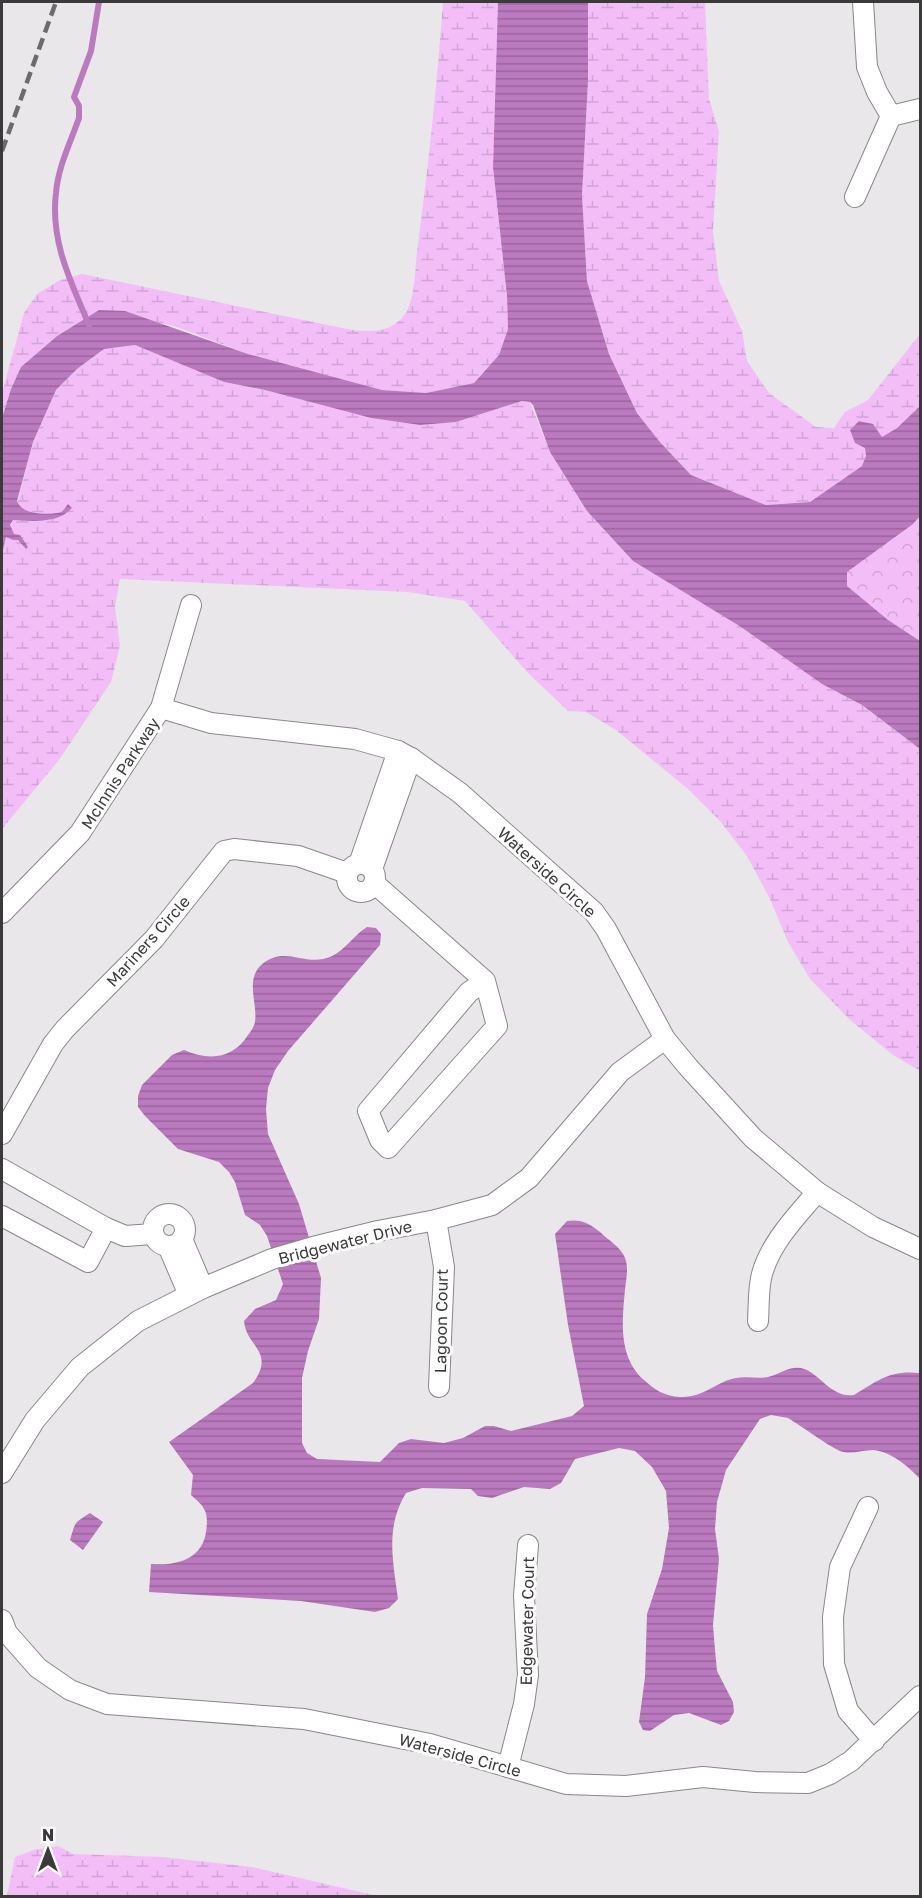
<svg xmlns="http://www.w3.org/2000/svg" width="922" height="1898" font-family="'Golos Text',sans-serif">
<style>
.wetland{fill:url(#wetland-marsh)}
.park{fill:url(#park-crowns)}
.water{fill:url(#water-rules)}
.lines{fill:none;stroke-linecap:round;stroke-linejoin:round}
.stream{stroke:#bb7ac0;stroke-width:6}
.minor-casing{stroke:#89878a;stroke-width:22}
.minor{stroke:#fff;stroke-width:20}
.rail{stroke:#6c6b6c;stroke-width:4.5;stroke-dasharray:12 6;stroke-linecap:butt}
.labels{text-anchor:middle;stroke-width:6;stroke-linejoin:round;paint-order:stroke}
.street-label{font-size:16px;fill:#3b3a3b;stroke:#fff}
</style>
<defs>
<pattern id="wetland-marsh" width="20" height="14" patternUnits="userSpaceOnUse" patternTransform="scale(1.5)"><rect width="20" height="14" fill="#f3bef7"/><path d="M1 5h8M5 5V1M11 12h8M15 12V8" fill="none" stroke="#d1a4d5"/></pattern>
<pattern id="park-crowns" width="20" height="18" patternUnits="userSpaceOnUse" patternTransform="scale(1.5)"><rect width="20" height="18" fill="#f3bef7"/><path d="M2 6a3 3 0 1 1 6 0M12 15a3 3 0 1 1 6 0" fill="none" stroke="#d1a4d5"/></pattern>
<pattern id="water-rules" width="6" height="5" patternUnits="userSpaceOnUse" patternTransform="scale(1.5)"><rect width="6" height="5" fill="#bb7ac0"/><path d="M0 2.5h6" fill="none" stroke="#99659d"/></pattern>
</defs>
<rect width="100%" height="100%" fill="#eae7ea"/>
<!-- wetland -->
<g class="wetland">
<path d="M 443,2 L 498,2 L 493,167 L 507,296 L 508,329 L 499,355 L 474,383 L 426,393 L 382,390 L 248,354 L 174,326 L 99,310 L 57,336 L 21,367 L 11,389 L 2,418 L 2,393 L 24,313 L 37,294 L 60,280 L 82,274 L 352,330 C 373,332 391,333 405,314 C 415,300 415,269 417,252 C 428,169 437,85 443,2 Z"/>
<path d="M 588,2 L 705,2 L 709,99 L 719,131 L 713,231 L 719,281 L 742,331 L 747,361 L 769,393 L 816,427 L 834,428 L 845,412 L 868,400 L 920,334 L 920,406 L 897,428 L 865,448 L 866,456 L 863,466 L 810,502 L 766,505 L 691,475 L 659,441 L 637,413 L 609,354 L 587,281 L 582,195 L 588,81 Z"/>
<path d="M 135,345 L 224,382 L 265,390 L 371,418 L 420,425 L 456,422 L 522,401 L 530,402 L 550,452 L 587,511 L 633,561 L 741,627 L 822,684 L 862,705 L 920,749 L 920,1071 L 893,1055 L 850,1020 L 810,979 L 788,942 L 770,899 L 747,856 L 720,821 L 688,789 L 616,730 L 586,712 L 568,711 L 527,672 L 465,601 L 408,592 L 120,579 L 115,607 L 120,646 L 111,682 L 59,760 L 2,829 L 2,554 L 6,536 L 13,520 L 33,442 L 56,390 L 77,369 L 104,349 Z"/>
<path d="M 58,1846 L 73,1854 L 163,1857 L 252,1867 L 378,1896 L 7,1896 L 15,1857 L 34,1850 Z"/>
</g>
<!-- park -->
<path class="park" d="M 920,415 L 920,689 L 795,553 Z"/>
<!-- water -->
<g class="water">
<path d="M 498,2 L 588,2 L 588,81 L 582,195 L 587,281 L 609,354 L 637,413 L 659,441 L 691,475 L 766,505 L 810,502 L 862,466 L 866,456 L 865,448 L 855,443 L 850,430 L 859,421 L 873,424 L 882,437 L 897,428 L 920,406 L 920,516 L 913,524 L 847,572 L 847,586 L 888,620 L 920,641 L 920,749 L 862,705 L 822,684 L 741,627 L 633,561 L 587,511 L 550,452 L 533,405 L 530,402 L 522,401 L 456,422 L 420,425 L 371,418 L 265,390 L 224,382 L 135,345 L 104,349 L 77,369 L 56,390 L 33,442 L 17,501 C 22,516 50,515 62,512 L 68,504 L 72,508 C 58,524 32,521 13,520 L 10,525 L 14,534 L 20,535 L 28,547 L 26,549 L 18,540 L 13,540 L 6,537 L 2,554 L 2,418 L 11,389 L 21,367 L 57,336 L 99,310 L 125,311 L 248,354 L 382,390 L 426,393 L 474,383 L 499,355 L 508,329 L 507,296 L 493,167 Z"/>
<path d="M 367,927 L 376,928 L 381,934 L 380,945 L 288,1051 L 275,1070 L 268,1088 L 266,1109 L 268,1134 L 299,1204 L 321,1278 L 319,1319 L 308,1351 L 302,1378 L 302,1443 L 307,1453 L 317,1459 L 380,1462 L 399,1443 L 411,1439 L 444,1443 L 463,1438 L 485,1426 L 494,1426 L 511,1431 L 572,1416 L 584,1406 L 568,1325 L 555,1234 L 567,1221 C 582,1219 588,1223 600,1232 C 608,1240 621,1247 625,1258 C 629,1268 626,1279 625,1290 C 622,1321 618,1357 644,1380 C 655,1390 664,1396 680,1397 C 704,1398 717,1381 736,1378 C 746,1376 758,1379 768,1377 C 777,1375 785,1369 794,1368 C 816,1364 828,1399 854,1395 C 879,1380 889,1370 920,1373 L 920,1479 C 908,1466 892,1452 873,1450 C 862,1450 851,1455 840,1451 C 825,1444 803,1427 788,1418 L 771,1415 L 760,1419 L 726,1470 L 717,1502 L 715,1529 L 719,1559 L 713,1625 L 715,1650 L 717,1671 L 733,1702 L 734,1712 L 729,1721 L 721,1725 L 689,1713 L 674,1715 L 650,1731 L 643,1730 L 639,1722 L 645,1677 L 647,1614 L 662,1569 L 669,1528 L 666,1491 L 652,1467 L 635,1451 L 619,1448 L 575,1459 L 561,1483 L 550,1489 L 524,1487 L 492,1498 L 478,1496 L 471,1489 L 422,1488 L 406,1493 C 385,1528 393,1560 398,1599 L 389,1608 L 375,1612 L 301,1601 L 149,1592 L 151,1564 C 175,1566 202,1560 206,1532 C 207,1525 208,1515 204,1509 C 202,1504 195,1499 191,1495 L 193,1475 L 169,1442 L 253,1383 C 276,1351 246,1347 244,1321 L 255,1309 L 276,1300 L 283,1284 L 267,1236 L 260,1225 L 245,1215 L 235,1182 L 229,1172 L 219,1162 L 178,1149 L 145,1116 L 138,1107 L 138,1096 L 142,1085 L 172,1055 L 184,1050 C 209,1061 233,1059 248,1035 C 251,1031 254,1027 255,1022 C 258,1002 243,977 265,962 C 284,948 302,963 323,959 C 343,955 351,937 367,927 Z"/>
<path d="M 90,1513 L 103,1522 L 83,1550 L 70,1540 C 76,1521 73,1524 90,1513 Z"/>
</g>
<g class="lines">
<!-- stream -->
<path class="stream" d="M 89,325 C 71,282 50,241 56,193 C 58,167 71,141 79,118 L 79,106 L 74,97 L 91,51 L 99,2"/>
<!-- minor casing -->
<g class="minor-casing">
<g id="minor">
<path d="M 891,116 L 920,109"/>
<path d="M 855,197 L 891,116 L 877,92 L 867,67 L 863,2"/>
<path d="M 161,708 L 211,723 L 355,739 L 398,751 L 411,758 L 460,793 L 594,912 L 606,929 L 665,1039 L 689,1068 L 753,1138 L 817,1192 L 873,1227 L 920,1249"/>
<circle cx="361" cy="878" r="14"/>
<path d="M 359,864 L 398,751"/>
<path d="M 372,869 L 411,758"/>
<path d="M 374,883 L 485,981 L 497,1026 L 388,1148 L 380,1140 L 368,1111 L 469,992 L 485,981"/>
<path d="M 2,913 L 80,833 L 161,708 L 191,605"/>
<path d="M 2,1134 L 53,1044 L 65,1029 L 154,939 L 224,851 L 234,849 L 298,856 L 347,873"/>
<path d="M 2,1169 L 106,1228 L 125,1236 L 153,1234"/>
<circle cx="169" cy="1230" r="16"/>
<path d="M 2,1216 L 88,1262 L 106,1228"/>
<path d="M 436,1220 L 444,1267 L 439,1387"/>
<path d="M 182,1239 L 203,1288"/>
<path d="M 168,1246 L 189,1295"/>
<path d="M 758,1321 C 759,1306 758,1288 762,1274 C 771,1242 796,1217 817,1192"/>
<path d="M 2,1473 L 35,1420 L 80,1367 L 138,1321 L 203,1288 L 272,1259 L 313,1247 L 378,1231 L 436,1220 L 492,1205 L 529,1178 L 620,1072 L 665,1039"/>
<path d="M 868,1507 L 840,1567 L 833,1617 L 834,1664 L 848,1711 L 874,1741"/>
<path d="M 2,1620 L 7,1633 L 38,1668 L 70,1690 L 107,1704 L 304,1719 L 430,1744 L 566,1784 L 626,1786 L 703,1777 L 755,1782 L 808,1783 L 830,1774 L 851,1761 L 920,1696"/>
<path d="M 508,1767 L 524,1704 L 528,1675 L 524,1596 L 528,1545"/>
</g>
</g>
<!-- minor -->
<use href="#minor" class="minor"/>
<!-- rail -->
<path class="rail" d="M 2,151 L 56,2"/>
</g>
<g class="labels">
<!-- street labels -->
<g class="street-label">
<text transform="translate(120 773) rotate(-57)" y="6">McInnis Parkway</text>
<text transform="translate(547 872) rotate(42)" y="6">Waterside Circle</text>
<text transform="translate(148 941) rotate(-48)" y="6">Mariners Circle</text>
<text transform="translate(345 1242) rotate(-14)" y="6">Bridgewater Drive</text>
<text transform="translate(441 1321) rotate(-89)" y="6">Lagoon Court</text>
<text transform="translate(527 1621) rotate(-89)" y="6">Edgewater Court</text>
<text transform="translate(460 1755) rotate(15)" y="6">Waterside Circle</text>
</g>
</g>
<!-- border -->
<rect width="922" height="1898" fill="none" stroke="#3b3a3b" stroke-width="6"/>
<!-- north arrow -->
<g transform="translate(48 1850)" stroke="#ffffff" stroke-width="4.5" paint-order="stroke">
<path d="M0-4.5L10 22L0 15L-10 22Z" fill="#3b3a3b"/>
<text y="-9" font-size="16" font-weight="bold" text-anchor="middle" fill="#3b3a3b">N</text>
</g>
</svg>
